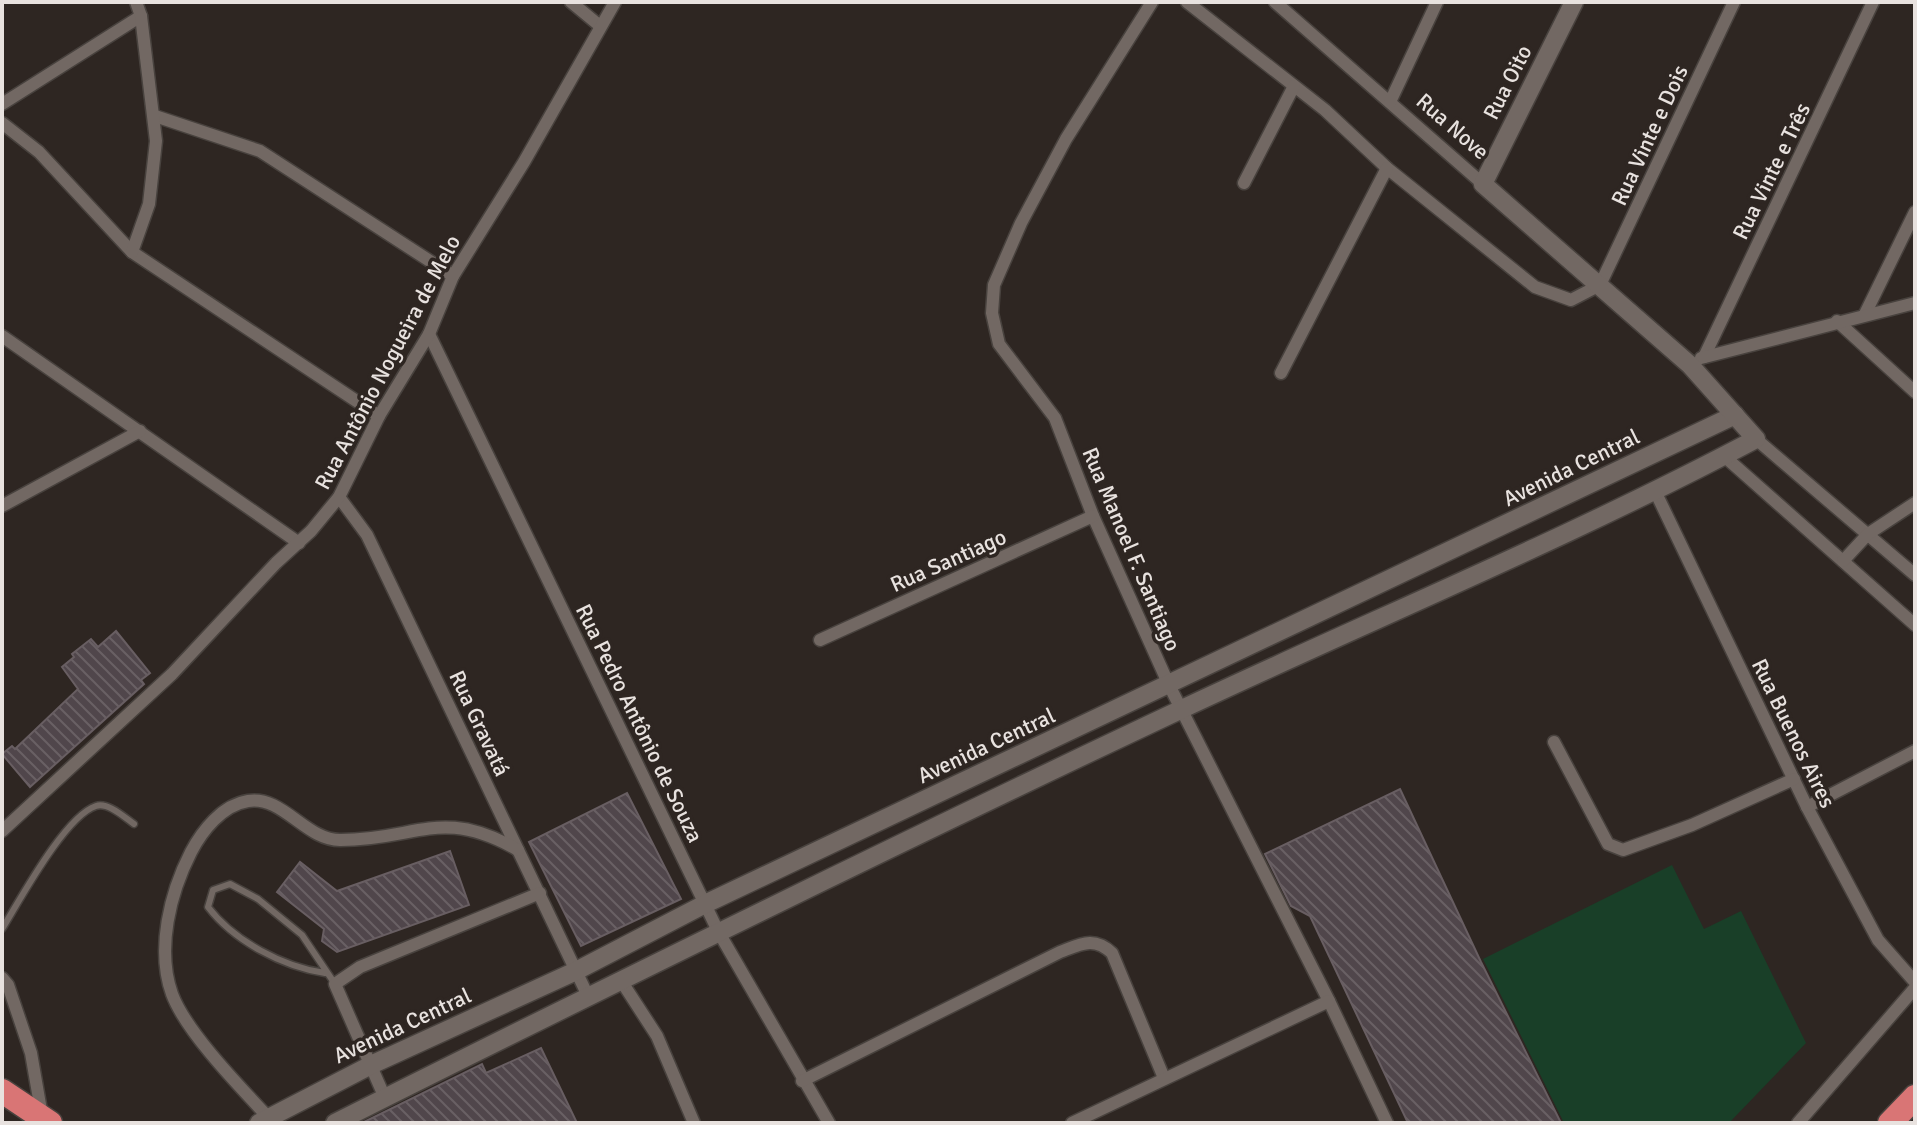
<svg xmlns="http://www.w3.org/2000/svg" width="1917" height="1125" font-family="Signika,sans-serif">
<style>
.green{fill:#193f28}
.building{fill:url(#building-back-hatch);stroke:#685e62;stroke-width:2}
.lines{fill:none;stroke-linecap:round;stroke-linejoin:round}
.lane-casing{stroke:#48423e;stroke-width:9}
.street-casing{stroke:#48423e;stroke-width:15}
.secondary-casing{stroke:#48423e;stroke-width:21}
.highway-casing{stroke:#48423e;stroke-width:27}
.lane{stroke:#726863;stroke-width:6}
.street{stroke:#726863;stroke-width:12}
.secondary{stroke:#726863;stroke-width:18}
.highway{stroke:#d97575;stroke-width:24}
.labels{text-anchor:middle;stroke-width:7;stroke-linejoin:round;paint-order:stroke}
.street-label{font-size:22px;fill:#e8e2df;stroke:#2e2622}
</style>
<defs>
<pattern id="building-back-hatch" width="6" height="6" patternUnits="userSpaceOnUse" patternTransform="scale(2)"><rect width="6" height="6" fill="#50464b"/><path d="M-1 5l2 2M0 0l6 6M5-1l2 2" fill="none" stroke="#696064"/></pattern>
</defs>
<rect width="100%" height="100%" fill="#2e2622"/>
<!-- green -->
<path class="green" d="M 1672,865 L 1704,929 L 1741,911 L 1806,1043 L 1729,1123 L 1564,1123 L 1483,959 Z"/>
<!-- building -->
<g class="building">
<path d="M 116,631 L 150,673 L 141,680 L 144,684 L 30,787 L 2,754 L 12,746 L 15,749 L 78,689 L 62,667 L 74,657 L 72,654 L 91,639 L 98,647 Z"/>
<path d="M 1400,789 L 1481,962 L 1561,1123 L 1408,1123 L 1310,916 L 1291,906 L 1265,854 Z"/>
<path d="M 627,793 L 681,899 L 581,946 L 529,842 Z"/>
<path d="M 450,851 L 469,905 L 337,952 L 322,941 L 324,929 L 277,892 L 300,862 L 337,891 Z"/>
<path d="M 541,1048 L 577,1123 L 362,1123 L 482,1064 L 486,1073 Z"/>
</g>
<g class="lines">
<!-- lane casing -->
<g class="lane-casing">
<g id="lane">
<path d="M 2,929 C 20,900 65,816 96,806 C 108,802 124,817 134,824"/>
<path d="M 325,973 C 283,967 234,941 208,907 L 213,890 L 230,884 L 258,899 L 302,935 L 335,984"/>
</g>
</g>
<!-- street casing -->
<g class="street-casing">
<g id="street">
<path d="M 571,2 L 600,26"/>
<path d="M 1152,2 L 1066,139 L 1021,223 L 994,285 L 992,313 L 999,344 L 1055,418 L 1093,516 L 1169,685 L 1329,1001 L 1387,1123"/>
<path d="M 1187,2 L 1325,110 L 1387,168 L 1535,287 L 1571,300 L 1600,285 L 1734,2"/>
<path d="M 1275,2 L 1483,184"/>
<path d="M 1390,102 L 1437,2"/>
<path d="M 2,104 L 141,16"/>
<path d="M 155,116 L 260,151 L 453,276"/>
<path d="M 2,123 L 39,152 L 132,252 L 379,416"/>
<path d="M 1244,183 L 1294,86"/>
<path d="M 132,252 L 149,204 L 156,141 L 141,16 L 136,2"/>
<path d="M 1865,314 L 1915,212"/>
<path d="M 1837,321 L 1915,392"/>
<path d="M 429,334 L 718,931 L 829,1123"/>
<path d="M 2,336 L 299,543"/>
<path d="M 1704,357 L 1873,2"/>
<path d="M 1701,358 L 1915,303"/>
<path d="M 1281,373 L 1387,168"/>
<path d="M 1756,439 L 1915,575"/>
<path d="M 1724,456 L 1915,625"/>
<path d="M 1655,491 L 1807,807 L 1878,940 L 1915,982"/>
<path d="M 339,497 L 367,535 L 588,996"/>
<path d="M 2,506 L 140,431"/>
<path d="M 1843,561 L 1868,534 L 1915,503"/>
<path d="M 820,640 L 1093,516"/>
<path d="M 1554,742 L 1608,844 L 1623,850 L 1692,825 L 1794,779"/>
<path d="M 1807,807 L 1915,751"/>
<path d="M 2,831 L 172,674 L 276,563 L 311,531 L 339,497 L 379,416 L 429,334 L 453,276 L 524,162 L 615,2"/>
<path d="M 2,978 L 8,985 L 31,1053 L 42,1116"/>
<path d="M 620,979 L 657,1036 L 694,1123"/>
<path d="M 802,1081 L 1060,952 C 1081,944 1094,936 1112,953 L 1164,1078"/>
<path d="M 385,1098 L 335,984 L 360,967 L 540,893"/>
<path d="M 269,1118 C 241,1088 186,1032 172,994 C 156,949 170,893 191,852 C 202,831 222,805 248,801 C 283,795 306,841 341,840 C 417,840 441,806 518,850"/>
<path d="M 1072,1123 L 1329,1001"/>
<path d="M 1798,1123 L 1915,988"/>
</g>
</g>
<!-- secondary casing -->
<g class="secondary-casing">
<g id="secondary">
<path d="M 259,1123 L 373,1064 L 576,971 L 705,904 L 1735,415"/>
<path d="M 335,1123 C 616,982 898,843 1182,709 C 1373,619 1569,538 1756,439 L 1690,365 L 1483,184 L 1574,2"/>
</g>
</g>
<!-- highway casing -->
<g class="highway-casing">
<g id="highway">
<path d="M 2,1091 L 50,1123"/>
<path d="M 1890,1123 L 1915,1097"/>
</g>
</g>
<!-- lane -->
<use href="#lane" class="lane"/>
<!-- street -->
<use href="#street" class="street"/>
<!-- secondary -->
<use href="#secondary" class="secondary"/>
<!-- highway -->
<use href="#highway" class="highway"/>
</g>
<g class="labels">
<!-- street labels -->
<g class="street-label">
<text transform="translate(1507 82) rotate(-63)" y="8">Rua Oito</text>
<text transform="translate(1453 126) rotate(41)" y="8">Rua Nove</text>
<text transform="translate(1649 135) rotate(-65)" y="8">Rua Vinte e Dois</text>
<text transform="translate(1771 171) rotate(-64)" y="8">Rua Vinte e Três</text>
<text transform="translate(387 362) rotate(-62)" y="8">Rua Antônio Nogueira de Melo</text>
<text transform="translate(1571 467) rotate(-26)" y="8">Avenida Central</text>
<text transform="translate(1132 549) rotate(67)" y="8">Rua Manoel F. Santiago</text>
<text transform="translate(948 560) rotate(-24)" y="8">Rua Santiago</text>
<text transform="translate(480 723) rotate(65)" y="8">Rua Gravatá</text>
<text transform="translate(640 723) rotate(64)" y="8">Rua Pedro Antônio de Souza</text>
<text transform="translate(1794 733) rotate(64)" y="8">Rua Buenos Aires</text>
<text transform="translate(986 745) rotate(-25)" y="8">Avenida Central</text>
<text transform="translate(402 1025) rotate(-25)" y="8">Avenida Central</text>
</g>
</g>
<!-- border -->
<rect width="1917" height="1125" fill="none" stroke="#e8e2df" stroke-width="8"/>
</svg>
